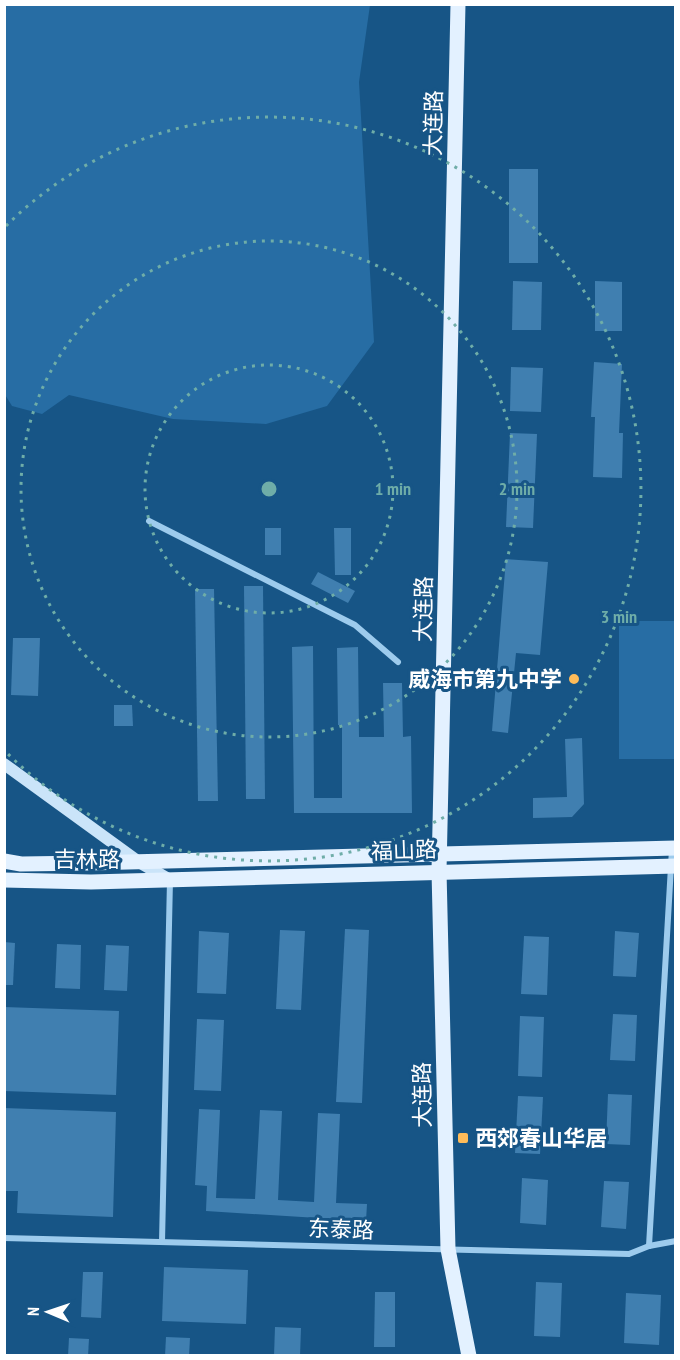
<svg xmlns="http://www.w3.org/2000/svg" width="680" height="1360" font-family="'PT Sans Narrow','Noto Sans SC',sans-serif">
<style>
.green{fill:#276da4}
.building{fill:#407fb0}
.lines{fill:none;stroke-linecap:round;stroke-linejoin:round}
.minor{stroke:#9dcbed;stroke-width:6}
.secondary{stroke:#cae4f9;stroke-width:12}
.primary{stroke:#e3f1ff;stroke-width:15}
.ring{fill:none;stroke:#6fada8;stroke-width:3;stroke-dasharray:3 6}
.poi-dot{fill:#ffbc59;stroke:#175586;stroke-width:2}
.labels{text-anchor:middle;stroke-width:6;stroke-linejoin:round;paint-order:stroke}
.street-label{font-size:22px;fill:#fff;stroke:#175586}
.poi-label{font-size:22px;font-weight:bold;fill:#fff;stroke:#175586;text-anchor:end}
.centre{fill:#6fada8;stroke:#175586;stroke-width:3}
.ring-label{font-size:18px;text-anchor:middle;font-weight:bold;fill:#6fada8;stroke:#175586;stroke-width:6;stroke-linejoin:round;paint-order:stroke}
</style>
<rect width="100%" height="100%" fill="#175586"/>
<!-- green -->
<g class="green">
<path d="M 4,5 L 370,5 L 359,82 L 374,342 L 327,406 L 266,424 L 173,419 L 69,395 L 42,414 L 12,406 L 4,393 Z"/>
<rect x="619" y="621" width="56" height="138"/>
</g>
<!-- building -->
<g class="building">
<rect x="509" y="169" width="29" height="94"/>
<path d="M 513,281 L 542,282 L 541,330 L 512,330 Z"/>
<path d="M 595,281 L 622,282 L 622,331 L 595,331 Z"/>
<path d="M 594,362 L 622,364 L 619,433 L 623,433 L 622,478 L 593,477 L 595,417 L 591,417 Z"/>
<path d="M 511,367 L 543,368 L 541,412 L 510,411 Z"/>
<path d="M 510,433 L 537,434 L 533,528 L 506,527 Z"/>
<rect x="265" y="528" width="16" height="27"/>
<path d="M 334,528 L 351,528 L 351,575 L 335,575 Z"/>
<path d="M 506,559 L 548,562 L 540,655 L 516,653 L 508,733 L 492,731 Z"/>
<path d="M 318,572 L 355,591 L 348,603 L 311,584 Z"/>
<path d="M 244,586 L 263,586 L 265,799 L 246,799 Z"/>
<path d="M 195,589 L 214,589 L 218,801 L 198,801 Z"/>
<path d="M 13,638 L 40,638 L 38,696 L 11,695 Z"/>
<path d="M 313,646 L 314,798 L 342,798 L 342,725 L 338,725 L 337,648 L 358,647 L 359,737 L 384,737 L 383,683 L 402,683 L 403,737 L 411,736 L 412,813 L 294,813 L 292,647 Z"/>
<path d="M 114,705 L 132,705 L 133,726 L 114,726 Z"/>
<path d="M 582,738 L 584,804 L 572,817 L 533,818 L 533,798 L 567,797 L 565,739 Z"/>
<path d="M 345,929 L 369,930 L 362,1103 L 336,1102 Z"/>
<path d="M 280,930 L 305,931 L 301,1010 L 276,1009 Z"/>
<path d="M 199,931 L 229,933 L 226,994 L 197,993 Z"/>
<path d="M 615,931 L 639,933 L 636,977 L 613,976 Z"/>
<path d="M 524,936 L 549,937 L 547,995 L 521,994 Z"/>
<path d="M 4,942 L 15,943 L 13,985 L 4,985 Z"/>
<path d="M 57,944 L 81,945 L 80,989 L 55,988 Z"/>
<path d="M 106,945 L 129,946 L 127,991 L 104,990 Z"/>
<path d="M 4,1007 L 119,1011 L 116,1095 L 4,1091 Z"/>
<path d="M 613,1014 L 637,1015 L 635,1061 L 610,1060 Z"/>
<path d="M 520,1016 L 544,1017 L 542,1077 L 518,1076 Z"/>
<path d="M 197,1019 L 224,1020 L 221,1091 L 194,1090 Z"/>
<path d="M 608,1094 L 632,1095 L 630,1145 L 606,1144 Z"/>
<path d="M 518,1096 L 543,1097 L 540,1154 L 515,1153 Z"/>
<path d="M 4,1108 L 116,1112 L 113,1217 L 17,1213 L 18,1191 L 4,1191 Z"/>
<path d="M 199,1109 L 220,1110 L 216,1198 L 255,1199 L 260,1110 L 282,1111 L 278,1200 L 314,1202 L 318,1113 L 340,1114 L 336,1203 L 367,1204 L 366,1221 L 206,1211 L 207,1186 L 195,1185 Z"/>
<path d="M 522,1178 L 548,1180 L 546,1225 L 520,1223 Z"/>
<path d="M 604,1181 L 629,1182 L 626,1229 L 601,1227 Z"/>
<path d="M 164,1267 L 248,1270 L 246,1324 L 162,1321 Z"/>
<path d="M 83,1272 L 103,1272 L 101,1318 L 81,1317 Z"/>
<path d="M 536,1282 L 562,1283 L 560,1337 L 534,1336 Z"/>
<path d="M 375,1292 L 395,1292 L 395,1347 L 374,1347 Z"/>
<path d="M 626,1293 L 661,1295 L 659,1345 L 624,1343 Z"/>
<path d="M 275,1327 L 301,1328 L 300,1356 L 274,1356 Z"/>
<path d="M 166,1337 L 190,1338 L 189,1356 L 165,1356 Z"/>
<path d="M 69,1338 L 89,1339 L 88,1356 L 68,1356 Z"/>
</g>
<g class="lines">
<!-- minor -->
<g class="minor">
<path d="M 149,521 L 355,625 L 398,662"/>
<path d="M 4,1238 L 629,1254 L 649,1246 L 676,1241"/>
<path d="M 162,1242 L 170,880"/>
<path d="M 649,1246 L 672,849"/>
</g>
<!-- secondary -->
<path class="secondary" d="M 4,764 L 139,862 L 170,880"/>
<!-- primary -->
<g class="primary">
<path d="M 458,4 L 439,871 L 448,1249 L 469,1356"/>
<path d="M 4,861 L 21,864 L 89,863 L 676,848"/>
<path d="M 4,880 L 91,882 L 676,866"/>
</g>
</g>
<!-- distance rings -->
<g class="ring">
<circle cx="269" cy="489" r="124"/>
<circle cx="269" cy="489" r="248"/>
<path d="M6 226A372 372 0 1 1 6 752"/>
</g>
<!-- markers -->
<g class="poi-dot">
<circle cx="574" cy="679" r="6"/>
<rect x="457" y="1132" width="12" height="12" rx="3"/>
</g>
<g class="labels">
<!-- street labels -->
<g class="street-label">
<text transform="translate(433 123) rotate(-89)" y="8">大连路</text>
<text transform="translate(423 609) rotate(-89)" y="8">大连路</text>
<text transform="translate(404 850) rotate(-2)" y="8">福山路</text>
<text x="87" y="867">吉林路</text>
<text transform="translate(422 1095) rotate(-91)" y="8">大连路</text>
<text transform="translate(341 1229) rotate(2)" y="8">东泰路</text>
</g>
<!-- poi labels -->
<g class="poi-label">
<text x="562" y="687">威海市第九中学</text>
<text x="475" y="1146" text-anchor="start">西郊春山华居</text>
</g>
</g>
<circle cx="269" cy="489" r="9" class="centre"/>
<g class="ring-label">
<text x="393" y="495">1 min</text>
<text x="517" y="495">2 min</text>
<text x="619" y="623">3 min</text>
</g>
<!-- border -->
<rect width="680" height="1360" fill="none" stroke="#ffffff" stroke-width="12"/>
<!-- north arrow -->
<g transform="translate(48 1312) rotate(272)" stroke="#175586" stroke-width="4.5" paint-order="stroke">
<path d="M0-4.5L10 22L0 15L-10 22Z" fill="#ffffff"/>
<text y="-9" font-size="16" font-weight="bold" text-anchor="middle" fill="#ffffff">N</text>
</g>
</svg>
